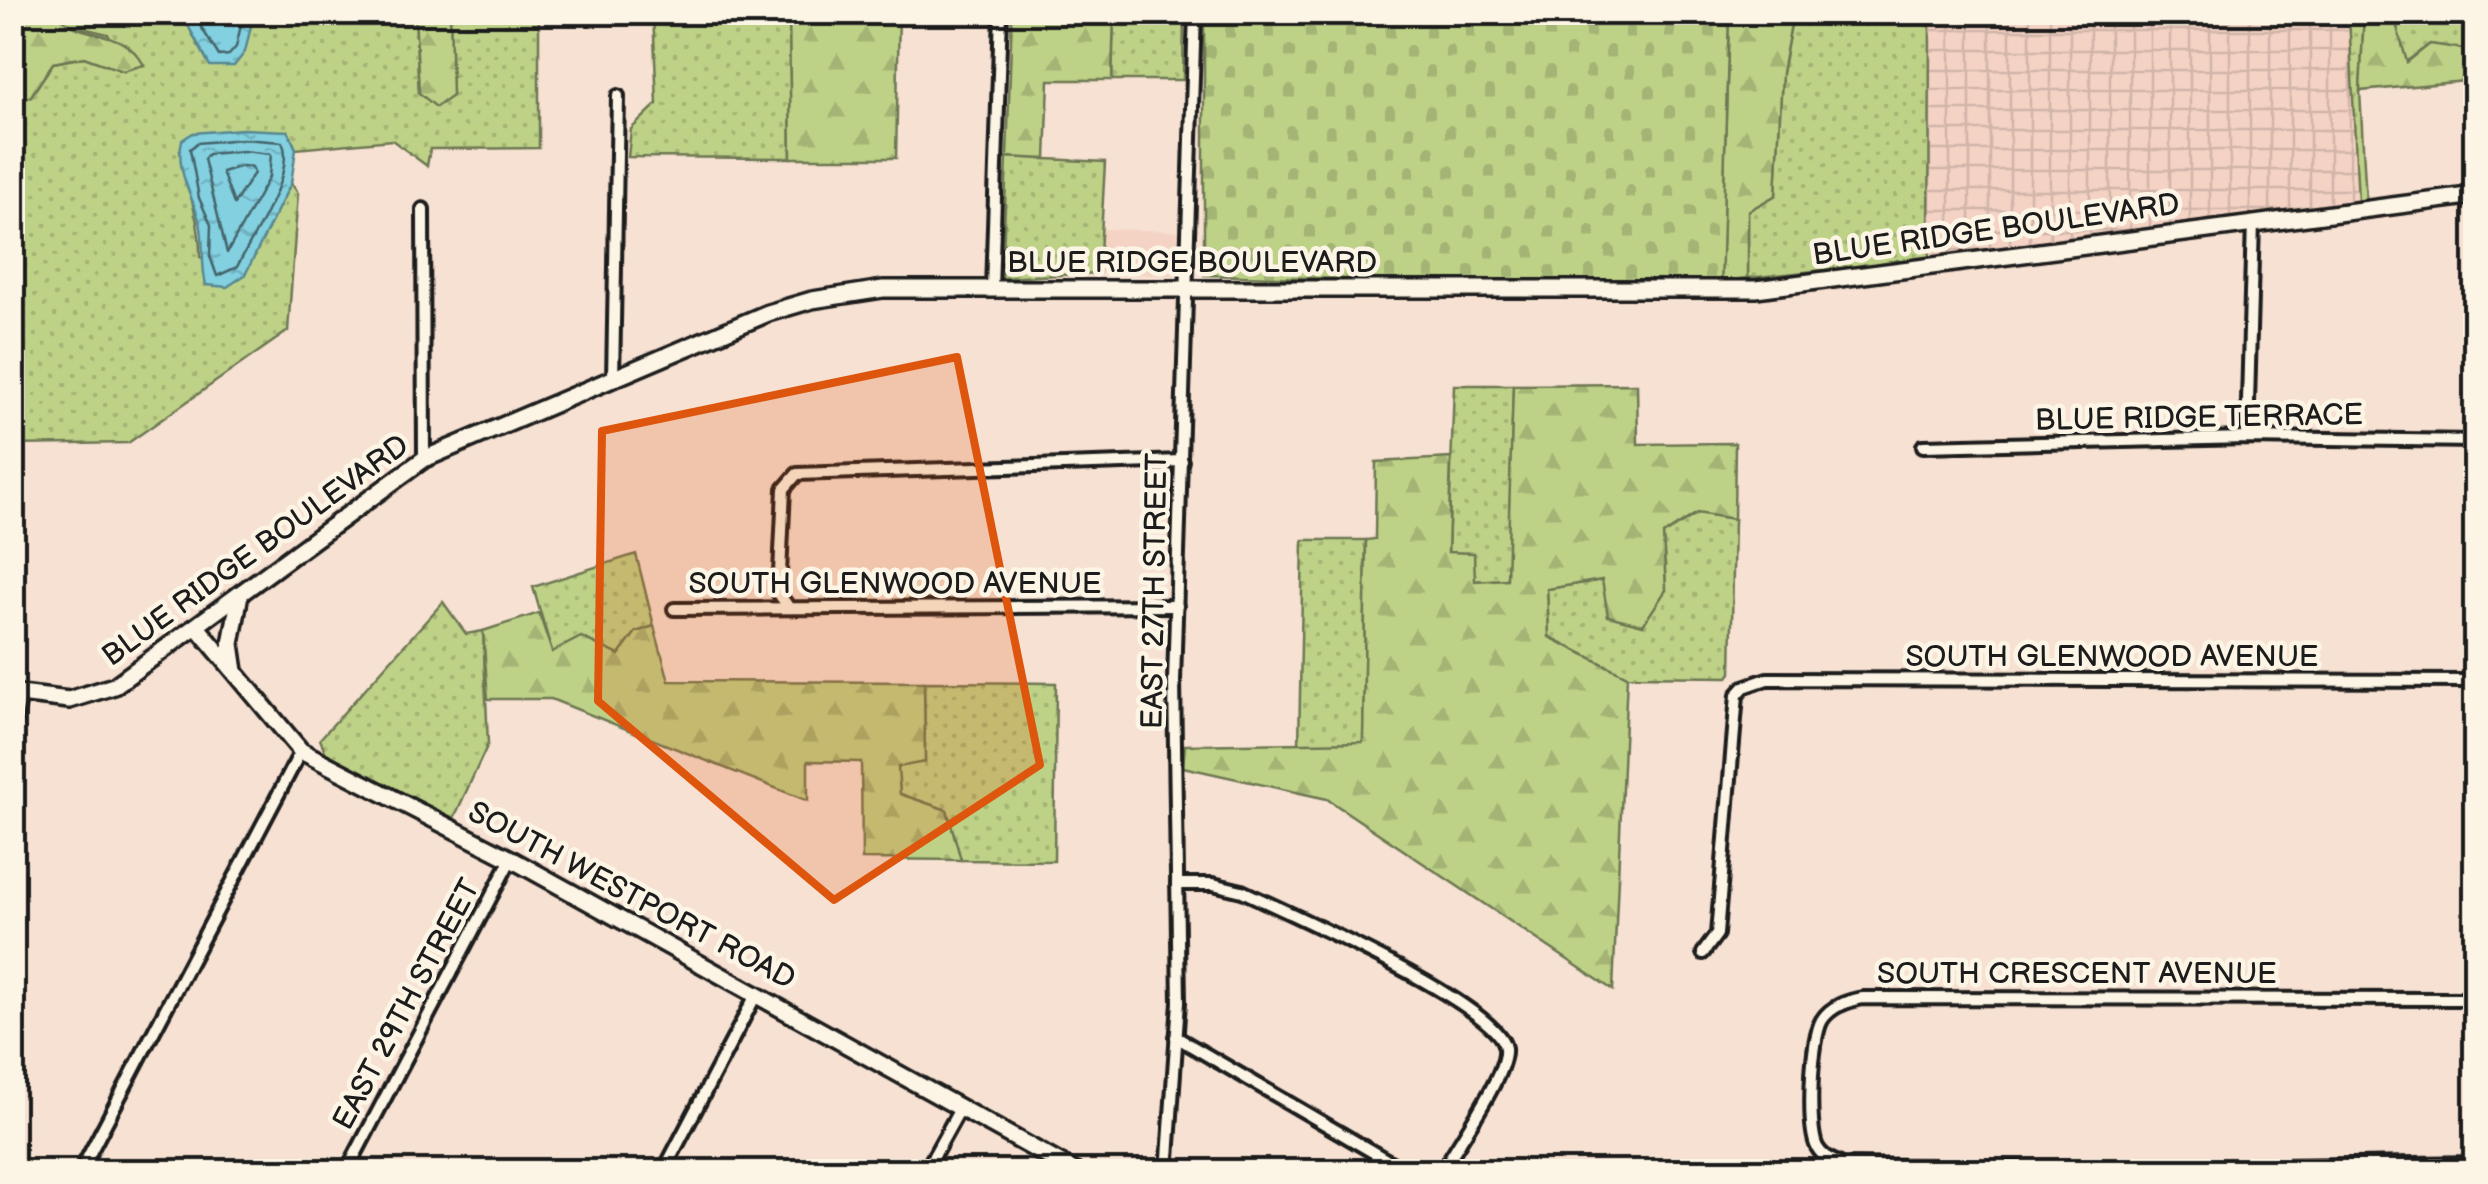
<svg xmlns="http://www.w3.org/2000/svg" width="2488" height="1184" font-family="'Balsamiq Sans',sans-serif">
<style>
.built{fill:#f4d3c4}
.industrial{fill:url(#industrial-grid)}
.grass{fill:url(#grass-dots);stroke:#6d7752;stroke-width:2.5}
.forest{fill:url(#forest-firs);stroke:#6d7752;stroke-width:2.5}
.cemetery{fill:url(#cemetery-stones);stroke:#6d7752;stroke-width:2.5}
.water{fill:url(#water-ripples);stroke:#598892;stroke-width:2.5}
.lines{fill:none;stroke-linecap:round;stroke-linejoin:round}
.shore{stroke:#45646a;stroke-width:2.5}
.street-casing{stroke:#1c1c1c;stroke-width:18}
.secondary-casing{stroke:#1c1c1c;stroke-width:22}
.street{stroke:#fcf5e5;stroke-width:10}
.secondary{stroke:#fcf5e5;stroke-width:15}
.marked{fill:#de560d;fill-opacity:0.2;stroke:#de560d;stroke-width:8;stroke-linejoin:round}
.labels{text-anchor:middle;stroke-width:9;stroke-linejoin:round;paint-order:stroke}
.street-label{font-size:30px;fill:#1c1c1c;stroke:#fcf5e5}
</style>
<defs>
<pattern id="industrial-grid" width="8" height="8" patternUnits="userSpaceOnUse" patternTransform="scale(2.5)"><rect width="8" height="8" fill="#f4d3c4"/><path d="M0 4h8M4 0v8" fill="none" stroke="#d1b5a8"/></pattern>
<pattern id="grass-dots" width="8" height="8" patternUnits="userSpaceOnUse" patternTransform="scale(2.5)"><rect width="8" height="8" fill="#bed287"/><path d="M2 2h.1M6 6h.1" fill="none" stroke="#a3b474" stroke-width="1.8" stroke-linecap="round"/></pattern>
<pattern id="forest-firs" width="22" height="20" patternUnits="userSpaceOnUse" patternTransform="scale(2.5)"><rect width="22" height="20" fill="#bed287"/><path d="M5 1l3.5 6h-7zM16 11l3.5 6h-7z" fill="#a3b474"/></pattern>
<pattern id="cemetery-stones" width="16" height="16" patternUnits="userSpaceOnUse" patternTransform="scale(2.5)"><rect width="16" height="16" fill="#bed287"/><path d="M2 7V4a2 2 0 0 1 4 0v3zM10 15v-3a2 2 0 0 1 4 0v3z" fill="#a3b474"/></pattern>
<pattern id="water-ripples" width="26" height="14" patternUnits="userSpaceOnUse" patternTransform="scale(2.5)"><rect width="26" height="14" fill="#82d0e0"/><path d="M2 4q2-2 4 0t4 0M15 11q2-2 4 0t4 0" fill="none" stroke="#70b2c0"/></pattern>
</defs>
<rect width="100%" height="100%" fill="#f7e1d2"/>
<filter id="ink" filterUnits="userSpaceOnUse"><feTurbulence type="fractalNoise" baseFrequency=".01" numOctaves="2"/><feDisplacementMap in="SourceGraphic" scale="20" xChannelSelector="R" yChannelSelector="G"/><feConvolveMatrix kernelMatrix="1 2 1 2 8 2 1 2 1" color-interpolation-filters="sRGB"/></filter>
<g filter="url(#ink)">
<!-- built -->
<path class="built" d="M 1101,229 L 1179,231 L 1178,275 L 1099,273 Z"/>
<!-- industrial -->
<path class="industrial" d="M 1930,13 L 2349,13 L 2358,203 L 1929,259 Z"/>
<!-- grass -->
<g class="grass">
<path d="M 156,12 L 185,19 L 198,45 L 252,20 L 254,13 L 415,13 L 419,93 L 452,96 L 450,13 L 539,13 L 539,148 L 430,149 L 427,166 L 392,140 L 296,149 L 288,131 L 180,150 C 186,186 201,220 200,257 L 244,275 L 291,183 L 298,193 L 288,331 L 128,443 L 13,445 L 12,106 L 31,96 L 53,63 L 84,57 L 123,71 L 108,34 L 66,24 L 57,13 Z"/>
<path d="M 653,13 L 789,13 L 791,158 L 628,157 L 631,129 L 657,104 Z"/>
<path d="M 1114,13 L 1184,13 L 1183,80 L 1112,80 Z"/>
<path d="M 1793,13 L 1930,13 L 1929,259 L 1748,278 L 1748,211 L 1776,195 L 1782,73 Z"/>
<path d="M 2349,13 L 2364,13 L 2360,91 L 2366,202 L 2358,203 Z"/>
<path d="M 2398,13 L 2475,13 L 2475,44 L 2464,49 L 2430,44 L 2406,62 L 2395,19 Z"/>
<path d="M 1007,157 L 1105,162 L 1099,273 L 1002,278 Z"/>
<path d="M 1454,385 L 1513,385 L 1508,579 L 1474,581 L 1448,553 Z"/>
<path d="M 1698,513 L 1734,519 L 1731,673 L 1728,677 L 1627,676 L 1549,636 L 1547,589 L 1603,580 L 1666,590 L 1663,535 Z"/>
<path d="M 1303,540 L 1366,540 L 1363,742 L 1299,746 Z"/>
<path d="M 636,554 L 654,626 L 636,632 L 619,655 L 552,652 L 533,587 Z"/>
<path d="M 443,602 L 466,634 L 483,631 L 488,744 L 454,818 L 327,756 L 320,739 Z"/>
<path d="M 924,682 L 1056,683 L 1054,861 L 961,860 L 947,810 L 900,794 L 897,767 L 925,761 Z"/>
</g>
<!-- forest -->
<g class="forest">
<path d="M 13,12 L 57,13 C 80,43 120,23 144,65 L 123,71 L 84,57 L 53,63 L 31,96 L 13,106 Z"/>
<path d="M 415,13 L 450,13 L 452,96 L 436,107 L 419,93 Z"/>
<path d="M 789,13 L 899,13 L 896,158 L 791,158 Z"/>
<path d="M 1012,13 L 1114,13 L 1112,80 L 1049,80 L 1046,159 L 1007,157 Z"/>
<path d="M 1729,13 L 1793,13 L 1782,73 L 1776,195 L 1748,211 L 1748,278 L 1721,281 Z"/>
<path d="M 2364,13 L 2398,13 L 2395,20 L 2407,62 L 2430,44 L 2464,49 L 2475,44 L 2475,80 L 2360,91 Z"/>
<path d="M 1637,384 L 1638,444 L 1735,443 L 1734,519 L 1697,513 L 1663,535 L 1666,590 L 1643,625 L 1608,616 L 1602,580 L 1547,589 L 1549,637 L 1627,676 L 1613,990 L 1327,799 L 1183,767 L 1185,745 L 1363,742 L 1366,540 L 1375,539 L 1376,462 L 1451,458 L 1448,552 L 1474,553 L 1475,581 L 1507,579 L 1513,385 Z"/>
<path d="M 539,613 L 552,652 L 581,637 L 619,655 L 636,632 L 654,626 L 669,681 L 924,682 L 925,762 L 898,767 L 900,794 L 947,810 L 961,860 L 862,859 L 861,762 L 808,761 L 808,801 L 551,699 L 488,699 L 483,631 Z"/>
</g>
<!-- cemetery -->
<path class="cemetery" d="M 1204,13 L 1729,13 L 1721,290 L 1204,275 Z"/>
<!-- water -->
<g class="water">
<path d="M 156,13 L 254,13 L 245,52 L 234,66 L 210,66 L 185,20 Z"/>
<path d="M 242,129 L 288,131 L 296,149 L 291,183 L 245,275 L 227,287 L 206,285 C 201,265 204,246 201,228 C 196,200 174,173 182,140 L 193,133 Z"/>
</g>
<g class="lines">
<!-- shore -->
<g class="shore">
<path d="M 192,12 L 219,56 L 229,55 L 236,47 L 244,12"/>
<path d="M 242,139 L 282,142 C 297,171 251,239 237,267 L 217,276 L 210,256 L 211,225 L 199,198 L 190,149 L 197,143 Z"/>
<path d="M 243,151 L 271,154 L 269,177 L 227,253 L 204,159 L 208,154 Z"/>
<path d="M 242,166 L 252,167 L 254,173 L 234,204 L 222,172 Z"/>
</g>
<!-- street casing -->
<g class="street-casing">
<g id="street">
<path d="M 423,209 L 424,459"/>
<path d="M 992,289 L 1001,12"/>
<path d="M 613,380 L 618,96"/>
<path d="M 2247,438 L 2253,222"/>
<path d="M 1923,446 L 2247,438 L 2476,441"/>
<path d="M 787,605 L 779,594 L 784,489 L 797,474 L 1182,461"/>
<path d="M 674,609 L 1177,606"/>
<path d="M 12,736 L 21,694"/>
<path d="M 1177,884 L 1213,884 L 1242,891 C 1286,912 1499,1005 1505,1048 C 1508,1074 1456,1145 1442,1172"/>
<path d="M 1703,953 L 1717,934 L 1737,695 L 1744,687 L 1767,679 L 2476,681"/>
<path d="M 2476,999 L 1863,998 C 1847,1001 1831,1006 1822,1020 C 1811,1038 1807,1128 1817,1147 C 1823,1158 1832,1160 1842,1165 L 2093,1169 L 2476,1163"/>
<path d="M 1176,1037 L 1407,1172"/>
<path d="M 80,1172 L 301,751"/>
<path d="M 346,1172 L 511,859"/>
<path d="M 663,1172 L 757,993"/>
<path d="M 925,1172 L 961,1107"/>
<path d="M 1167,1172 L 1179,1002 L 1174,681 L 1195,12"/>
<path d="M 1648,1172 L 1648,1171"/>
</g>
</g>
<!-- secondary casing -->
<g class="secondary-casing">
<g id="secondary">
<path d="M 197,627 L 301,751 L 511,859 L 1076,1172"/>
<path d="M 235,671 L 231,644 L 240,594"/>
<path d="M 12,693 L 69,700 L 114,686 L 424,459 L 768,313 L 812,300 L 883,289 L 1756,289 L 2476,195"/>
</g>
</g>
<!-- street -->
<use href="#street" class="street"/>
<!-- secondary -->
<use href="#secondary" class="secondary"/>
</g>
</g>
<!-- marked area -->
<path class="marked" d="M 957,357 L 1040,765 L 834,900 L 598,701 L 602,431 Z"/>
<g class="labels">
<!-- street labels -->
<g class="street-label">
<text transform="translate(1996 229) rotate(-8)" y="10">BLUE RIDGE BOULEVARD</text>
<text x="1192" y="272">BLUE RIDGE BOULEVARD</text>
<text transform="translate(2199 417) rotate(-1)" y="10">BLUE RIDGE TERRACE</text>
<text transform="translate(255 550) rotate(-36)" y="10">BLUE RIDGE BOULEVARD</text>
<text x="895" y="593">SOUTH GLENWOOD AVENUE</text>
<text transform="translate(1154 591) rotate(-89)" y="10">EAST 27TH STREET</text>
<text x="2112" y="666">SOUTH GLENWOOD AVENUE</text>
<text transform="translate(632 895) rotate(28)" y="10">SOUTH WESTPORT ROAD</text>
<text x="2077" y="983">SOUTH CRESCENT AVENUE</text>
<text transform="translate(406 1004) rotate(-62)" y="10">EAST 29TH STREET</text>
</g>
</g>
<!-- margin -->
<rect width="2488" height="1184" fill="none" stroke="#fcf5e5" stroke-width="50"/>
<rect x="25" y="25" width="2438" height="1134" fill="none" stroke="#1c1c1c" stroke-width="4" filter="url(#ink)"/>
</svg>
